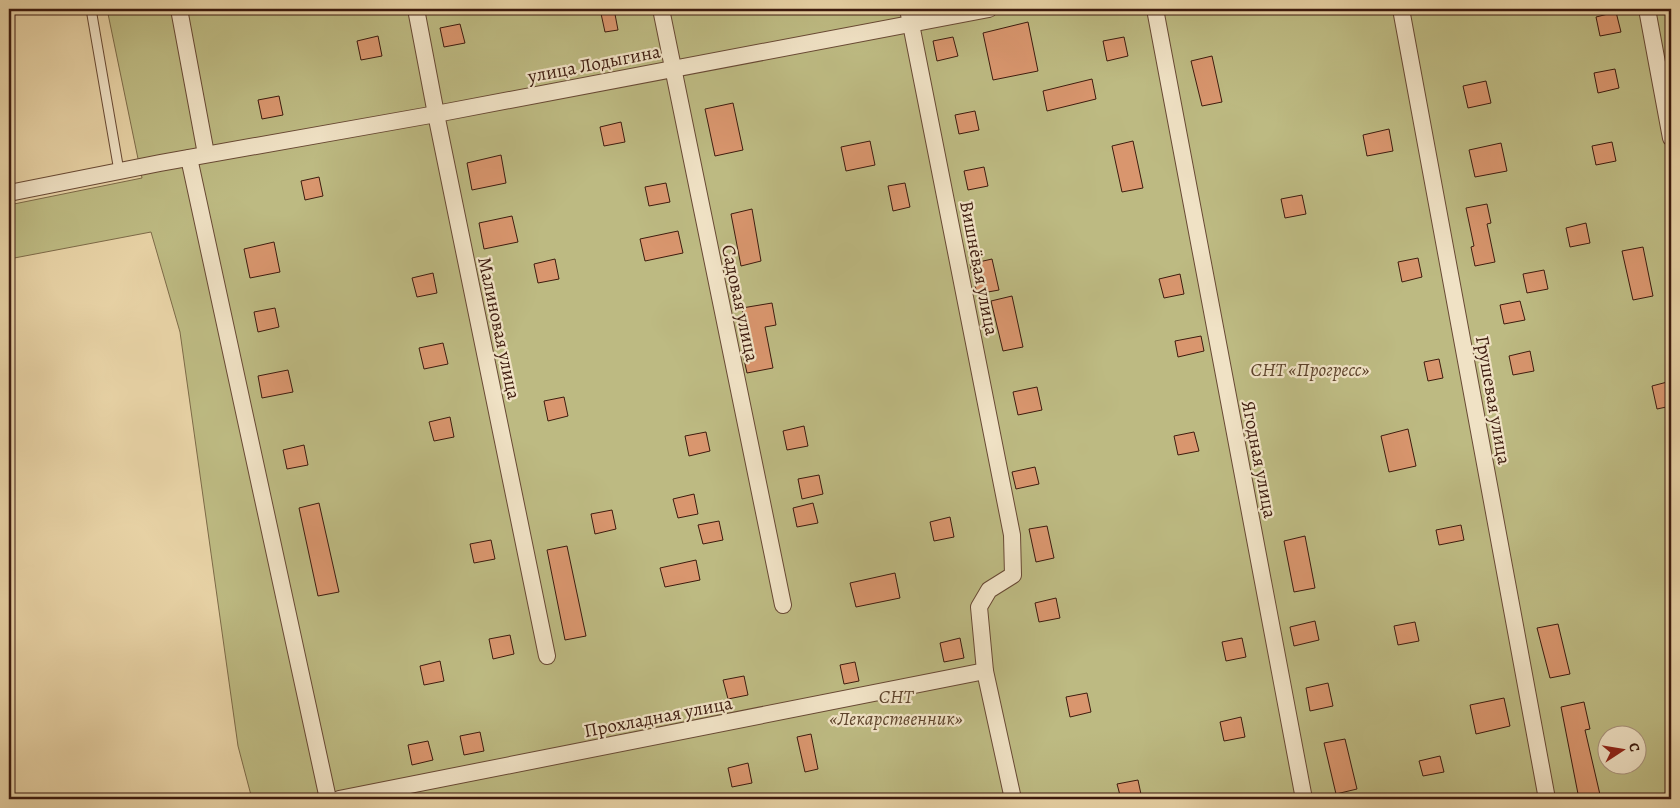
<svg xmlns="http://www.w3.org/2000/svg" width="1680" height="808" font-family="Alegreya,serif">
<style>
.green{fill:#bdba82;stroke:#7d6a48;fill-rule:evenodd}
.building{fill:#d9966e;stroke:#3d1b0e}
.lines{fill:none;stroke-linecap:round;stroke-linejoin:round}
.lane-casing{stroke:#684934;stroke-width:11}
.street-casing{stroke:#684934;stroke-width:18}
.lane{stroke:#f0e2c5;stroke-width:9}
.street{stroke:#f0e2c5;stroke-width:16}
.labels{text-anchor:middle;stroke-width:4.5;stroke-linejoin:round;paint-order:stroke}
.street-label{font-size:19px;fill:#3d1b0e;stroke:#f0e2c5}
.park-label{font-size:19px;font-style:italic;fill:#5d432b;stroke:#f0e2c5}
</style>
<rect width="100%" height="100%" fill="#e8d3a6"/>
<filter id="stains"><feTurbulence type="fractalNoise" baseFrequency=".004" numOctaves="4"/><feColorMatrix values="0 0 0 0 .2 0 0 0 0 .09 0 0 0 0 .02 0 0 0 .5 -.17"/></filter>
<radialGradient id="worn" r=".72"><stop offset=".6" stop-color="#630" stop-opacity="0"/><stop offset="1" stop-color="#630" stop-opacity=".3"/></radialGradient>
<!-- green -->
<path class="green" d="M 107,9 L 1671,9 L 1671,799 L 252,799 L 238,746 L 180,332 L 151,232 L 9,259 L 9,205 L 142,178 ZM 1608,736 L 1638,736 L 1638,766 L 1608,766 Z"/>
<!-- building -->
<g class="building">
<path d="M 600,9 L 614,9 L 618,30 L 605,32 Z"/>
<path d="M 1616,12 L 1621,32 L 1600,36 L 1596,17 Z"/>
<path d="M 1028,22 L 1038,71 L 993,80 L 983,33 Z"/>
<path d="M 460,24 L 465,43 L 444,47 L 440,28 Z"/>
<path d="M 378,36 L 382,56 L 361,60 L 357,41 Z"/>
<path d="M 953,37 L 958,56 L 937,61 L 933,41 Z"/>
<path d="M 1124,37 L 1128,56 L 1107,61 L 1103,41 Z"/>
<path d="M 1212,56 L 1222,102 L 1202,106 L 1191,61 Z"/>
<path d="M 1615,69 L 1619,88 L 1598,93 L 1594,73 Z"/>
<path d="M 1092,79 L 1096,99 L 1047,111 L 1043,91 Z"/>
<path d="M 1486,81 L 1491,103 L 1468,108 L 1463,86 Z"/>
<path d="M 279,96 L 283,115 L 262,119 L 258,100 Z"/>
<path d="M 733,103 L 743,150 L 715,156 L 705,109 Z"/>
<path d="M 975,111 L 979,130 L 959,134 L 955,115 Z"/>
<path d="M 621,122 L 625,142 L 604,146 L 600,127 Z"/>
<path d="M 1389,129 L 1393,151 L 1367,156 L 1363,135 Z"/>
<path d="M 870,141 L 875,165 L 846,171 L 841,147 Z"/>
<path d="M 1133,141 L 1143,188 L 1122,192 L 1112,146 Z"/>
<path d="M 1612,142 L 1616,161 L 1596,165 L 1592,146 Z"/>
<path d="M 1501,143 L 1507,171 L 1475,177 L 1469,150 Z"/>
<path d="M 501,155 L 506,183 L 472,190 L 467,163 Z"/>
<path d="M 984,167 L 988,186 L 968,190 L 964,171 Z"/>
<path d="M 319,177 L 323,196 L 305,200 L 301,181 Z"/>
<path d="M 666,183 L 670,202 L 649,206 L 645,187 Z"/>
<path d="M 905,183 L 910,207 L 893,211 L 888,186 Z"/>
<path d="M 1302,195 L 1306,214 L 1285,218 L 1281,199 Z"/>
<path d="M 1487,204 L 1491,223 L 1487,224 L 1495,262 L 1475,266 L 1471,247 L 1474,246 L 1466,208 Z"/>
<path d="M 752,209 L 761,261 L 741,266 L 731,214 Z"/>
<path d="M 512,216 L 518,242 L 484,249 L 479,223 Z"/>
<path d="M 1586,223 L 1590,243 L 1570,247 L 1566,228 Z"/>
<path d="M 678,231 L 683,253 L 645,261 L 640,239 Z"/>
<path d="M 274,242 L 280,272 L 250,278 L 244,249 Z"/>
<path d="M 1643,247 L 1653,296 L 1633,300 L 1622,251 Z"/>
<path d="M 1418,258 L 1422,277 L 1402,282 L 1398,262 Z"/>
<path d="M 555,259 L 559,279 L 538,283 L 534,264 Z"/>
<path d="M 992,259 L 999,290 L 977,294 L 970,264 Z"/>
<path d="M 1544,270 L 1548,289 L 1527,293 L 1523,274 Z"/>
<path d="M 433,273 L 437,293 L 417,297 L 412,278 Z"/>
<path d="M 1180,274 L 1184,294 L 1164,298 L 1159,279 Z"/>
<path d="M 1012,296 L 1023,347 L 1003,351 L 991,301 Z"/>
<path d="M 1520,301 L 1525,320 L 1504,324 L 1500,305 Z"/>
<path d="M 772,303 L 776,325 L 765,327 L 773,368 L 747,373 L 742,350 L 748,349 L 742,308 Z"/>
<path d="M 275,308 L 279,327 L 258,332 L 254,312 Z"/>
<path d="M 1201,336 L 1204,351 L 1178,357 L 1175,341 Z"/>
<path d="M 443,343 L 448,364 L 424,369 L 419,348 Z"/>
<path d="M 1530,351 L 1534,371 L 1513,375 L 1509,356 Z"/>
<path d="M 1439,359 L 1443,378 L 1428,381 L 1424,362 Z"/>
<path d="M 288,370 L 293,392 L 262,398 L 258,376 Z"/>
<path d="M 1671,381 L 1671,406 L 1657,409 L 1652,386 Z"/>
<path d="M 1037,387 L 1042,410 L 1018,415 L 1013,392 Z"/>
<path d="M 564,397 L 568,416 L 548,421 L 544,401 Z"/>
<path d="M 450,417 L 454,437 L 434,441 L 429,422 Z"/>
<path d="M 804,426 L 808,446 L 787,450 L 783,431 Z"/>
<path d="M 1408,429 L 1416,466 L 1389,472 L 1381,436 Z"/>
<path d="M 706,432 L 710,451 L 689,456 L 685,436 Z"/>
<path d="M 1194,432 L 1199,451 L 1178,455 L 1174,436 Z"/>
<path d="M 304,445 L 308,465 L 287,469 L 283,450 Z"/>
<path d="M 1035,467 L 1039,484 L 1016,489 L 1012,472 Z"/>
<path d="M 819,475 L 823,494 L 802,499 L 798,479 Z"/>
<path d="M 694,494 L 698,514 L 678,518 L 673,499 Z"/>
<path d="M 319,503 L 339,592 L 318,596 L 299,508 Z"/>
<path d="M 813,503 L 818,523 L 797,527 L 793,508 Z"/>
<path d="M 612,510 L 616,529 L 595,534 L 591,514 Z"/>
<path d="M 950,517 L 954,537 L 934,541 L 930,522 Z"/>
<path d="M 719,521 L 723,540 L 703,544 L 698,525 Z"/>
<path d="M 1461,525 L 1464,540 L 1439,545 L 1436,530 Z"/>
<path d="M 1047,526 L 1054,558 L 1036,562 L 1029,529 Z"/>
<path d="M 1305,536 L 1315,588 L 1294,592 L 1284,541 Z"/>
<path d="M 491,540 L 495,559 L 474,563 L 470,544 Z"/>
<path d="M 567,546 L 586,636 L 565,640 L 547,550 Z"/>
<path d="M 696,560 L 700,580 L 665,587 L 660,568 Z"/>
<path d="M 895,573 L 900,598 L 856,607 L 850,583 Z"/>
<path d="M 1056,598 L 1060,618 L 1039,622 L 1035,603 Z"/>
<path d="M 1315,621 L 1319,640 L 1294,646 L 1290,627 Z"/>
<path d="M 1415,622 L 1419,641 L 1398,645 L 1394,626 Z"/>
<path d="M 1558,624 L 1570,674 L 1550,678 L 1537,628 Z"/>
<path d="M 510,635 L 514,654 L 493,659 L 489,639 Z"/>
<path d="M 960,638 L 964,658 L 944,662 L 940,643 Z"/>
<path d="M 1242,638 L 1246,657 L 1226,661 L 1222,642 Z"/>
<path d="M 440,661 L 444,681 L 424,685 L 420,666 Z"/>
<path d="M 855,662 L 859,681 L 844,684 L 840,665 Z"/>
<path d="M 744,676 L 748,695 L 728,699 L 723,680 Z"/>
<path d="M 1328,683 L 1333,706 L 1310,711 L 1306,688 Z"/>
<path d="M 1087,693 L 1091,712 L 1070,717 L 1066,697 Z"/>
<path d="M 1504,698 L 1510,726 L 1476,734 L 1470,705 Z"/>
<path d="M 1584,702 L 1590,729 L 1585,730 L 1601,799 L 1579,799 L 1561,707 Z"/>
<path d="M 1241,717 L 1245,737 L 1224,741 L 1220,722 Z"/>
<path d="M 480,732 L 484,751 L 464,755 L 460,736 Z"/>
<path d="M 811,734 L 818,769 L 805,772 L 797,737 Z"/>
<path d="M 1345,739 L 1357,789 L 1336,794 L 1324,743 Z"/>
<path d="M 428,741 L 433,760 L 412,765 L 408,745 Z"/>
<path d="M 1440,756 L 1444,772 L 1423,776 L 1419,761 Z"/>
<path d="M 748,763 L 752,783 L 732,787 L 728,768 Z"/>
<path d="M 1138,780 L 1142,799 L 1121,799 L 1117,784 Z"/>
</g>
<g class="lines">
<!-- lane casing -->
<g class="lane-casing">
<path id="lane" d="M 91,9 L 119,171"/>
</g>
<!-- street casing -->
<g class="street-casing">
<g id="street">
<path d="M 179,9 L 206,154"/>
<path d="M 416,9 L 436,114 L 547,656"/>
<path d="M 661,9 L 783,605"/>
<path d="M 908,9 L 1012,535 L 1013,575 L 989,590 L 979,607 L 985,671 L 1013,799"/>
<path d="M 1155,9 L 1304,799"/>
<path d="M 1401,9 L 1547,799"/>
<path d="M 1647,9 L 1671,138"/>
<path d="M 189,158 L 328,799"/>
<path d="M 9,193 L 160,163 L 436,114 L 989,9"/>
<path d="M 339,799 L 985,671"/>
</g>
</g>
<!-- lane -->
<use href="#lane" class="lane"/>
<!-- street -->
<use href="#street" class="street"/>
</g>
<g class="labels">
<!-- street labels -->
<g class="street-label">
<text transform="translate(594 63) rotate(-11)" y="7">улица Лодыгина</text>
<text transform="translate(980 268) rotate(79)" y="7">Вишнёвая улица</text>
<text transform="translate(741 303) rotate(78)" y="7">Садовая улица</text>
<text transform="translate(500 328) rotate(78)" y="7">Малиновая улица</text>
<text transform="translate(1494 400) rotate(80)" y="7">Грушевая улица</text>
<text transform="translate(1260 459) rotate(79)" y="7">Ягодная улица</text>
<text transform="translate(658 716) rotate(-11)" y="7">Прохладная улица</text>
</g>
<!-- park labels -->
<g class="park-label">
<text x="1310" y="376">СНТ «Прогресс»</text>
<text x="896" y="703">СНТ<tspan x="896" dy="22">«Лекарственник»</tspan></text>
</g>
</g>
<!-- margin -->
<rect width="1680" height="808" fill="none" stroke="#e8d3a6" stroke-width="30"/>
<rect x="10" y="10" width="1660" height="788" fill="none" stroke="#3d1b0e" stroke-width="2.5"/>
<rect x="15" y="15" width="1650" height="778" fill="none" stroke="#3d1b0e"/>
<!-- north arrow -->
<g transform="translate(1622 750) rotate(78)"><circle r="24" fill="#f0e2c5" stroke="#a8927c"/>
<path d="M0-4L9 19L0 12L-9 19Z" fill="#8f2418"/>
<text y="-8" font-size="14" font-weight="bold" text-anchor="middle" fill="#3d1b0e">С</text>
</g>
<rect width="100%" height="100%" filter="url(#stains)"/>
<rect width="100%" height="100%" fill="url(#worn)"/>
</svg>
